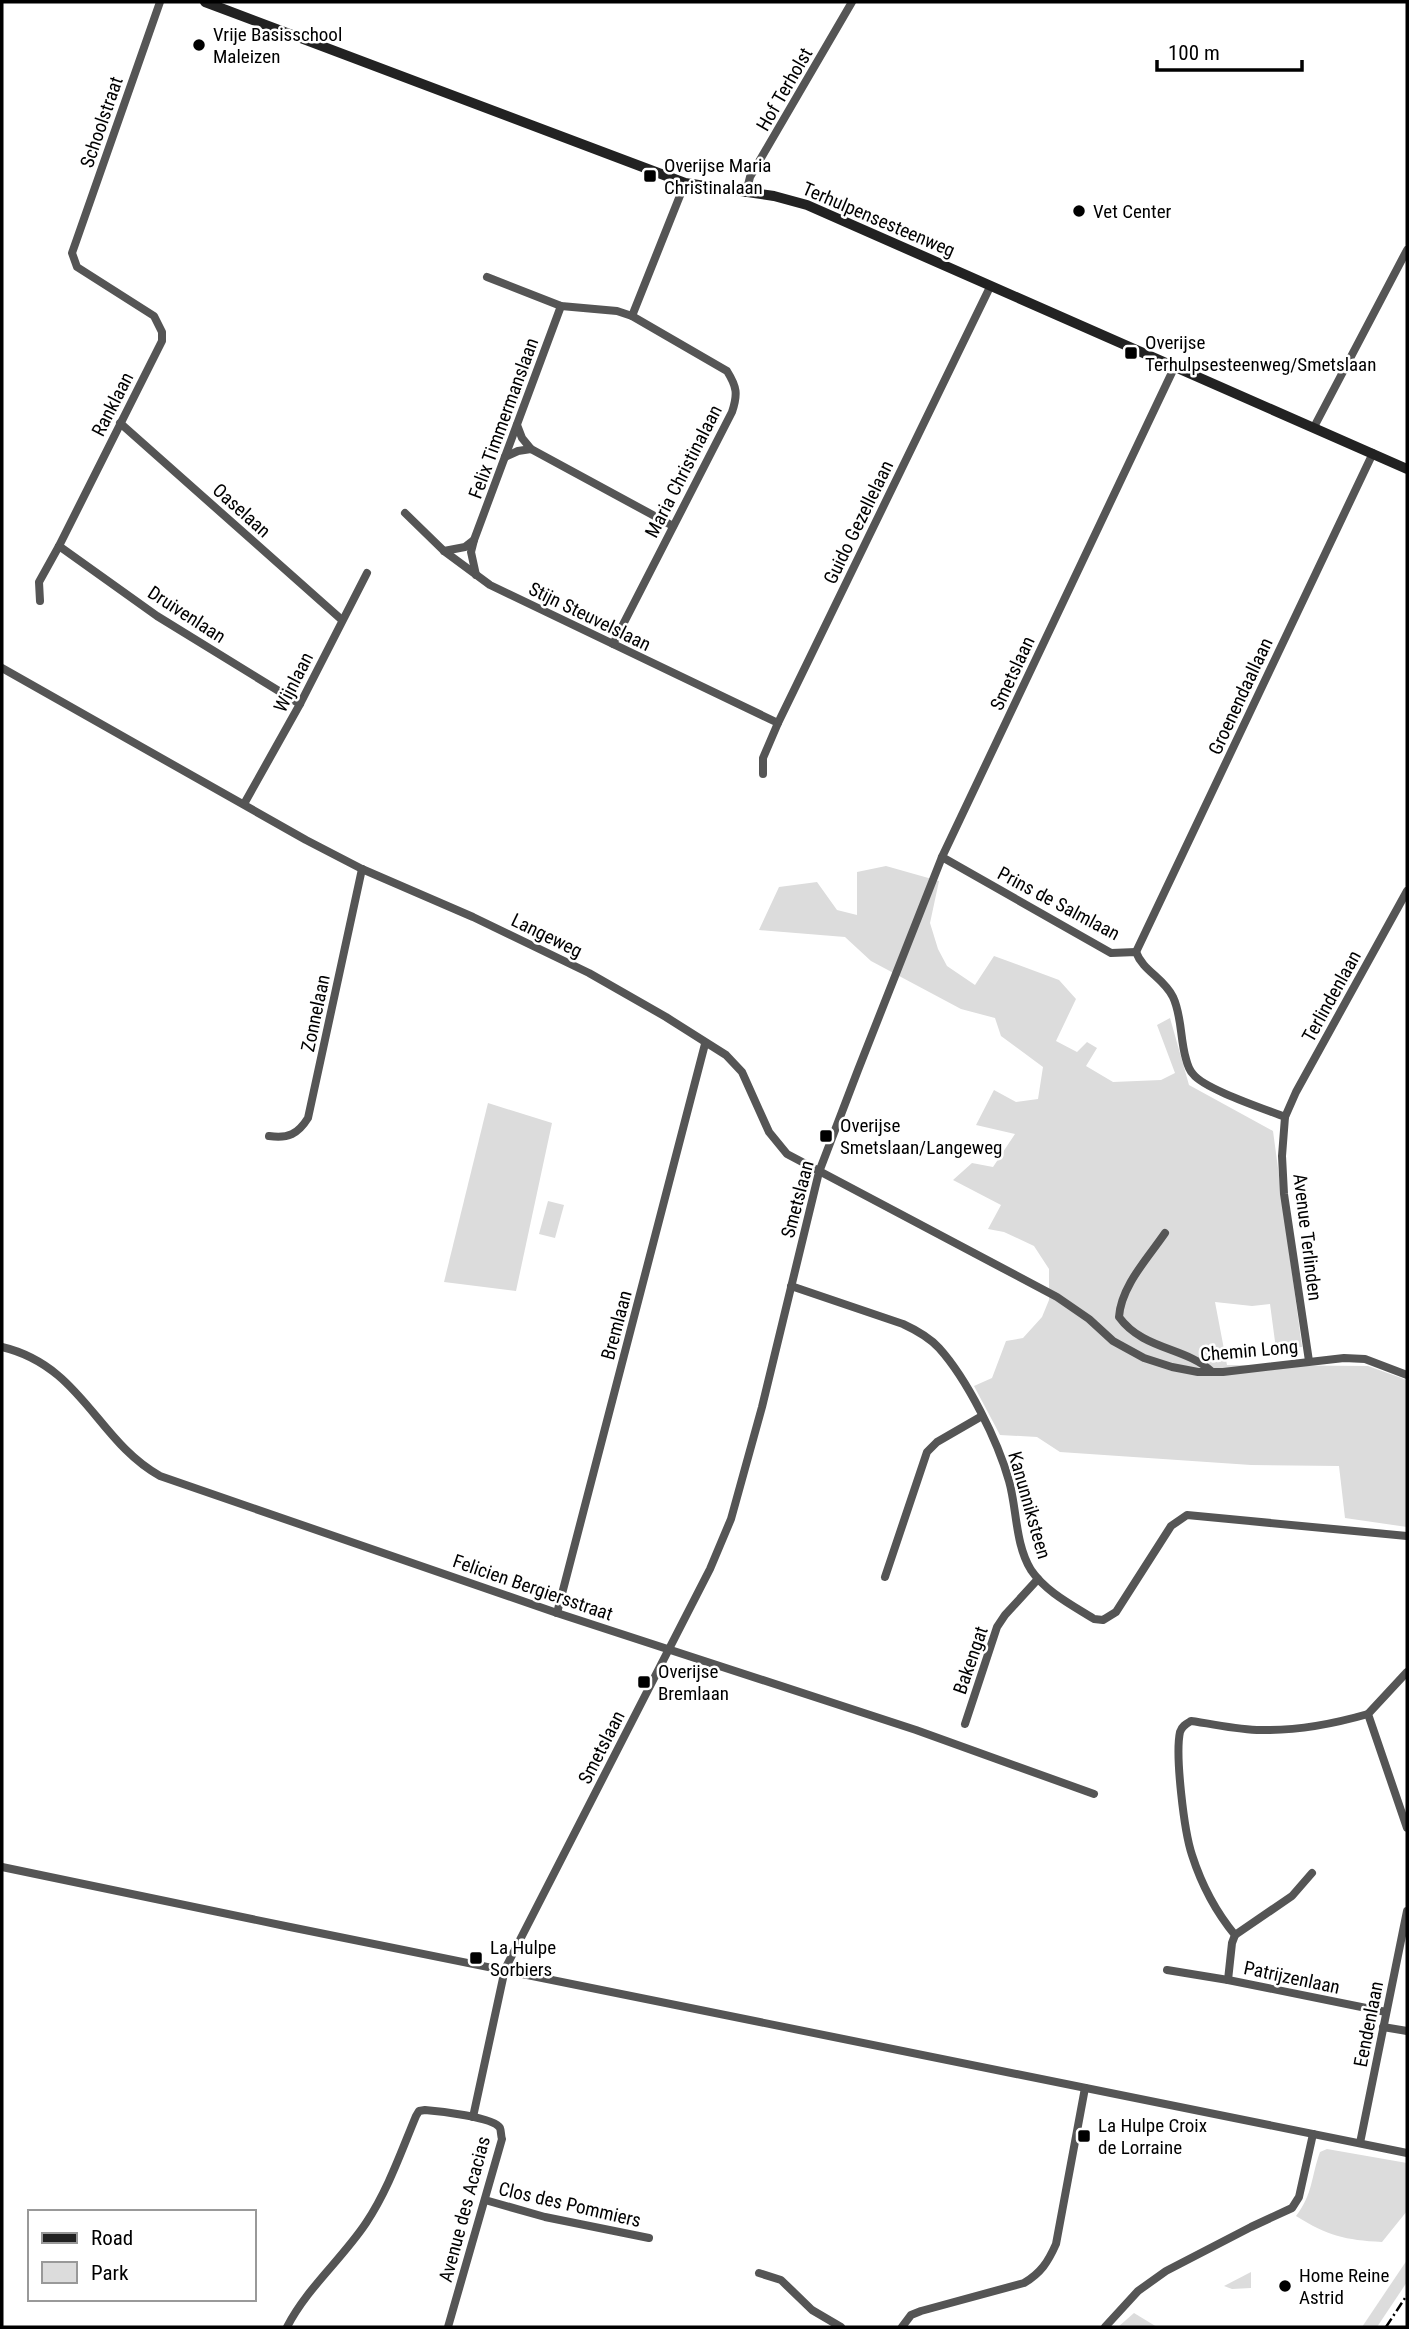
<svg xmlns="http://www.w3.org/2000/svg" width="1409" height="2329" font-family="'Roboto Condensed',sans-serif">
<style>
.green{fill:#dcdcdc}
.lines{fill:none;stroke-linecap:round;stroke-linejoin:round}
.street{stroke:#555;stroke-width:8}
.secondary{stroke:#222;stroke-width:10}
.rail{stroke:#000;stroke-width:2.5;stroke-dasharray:10 3.5 2 3.5;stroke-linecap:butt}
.poi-dot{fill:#000;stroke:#fff;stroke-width:2.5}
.labels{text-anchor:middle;stroke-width:5;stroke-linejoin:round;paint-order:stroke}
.poi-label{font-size:19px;fill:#000;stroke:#fff;text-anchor:start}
.street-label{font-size:19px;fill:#000;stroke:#fff}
</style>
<rect width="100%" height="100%" fill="#fff"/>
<!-- green -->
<g class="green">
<path d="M 886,866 L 939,881 L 930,923 L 938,949 L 947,966 L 975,985 L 994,956 L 1059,980 L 1076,999 L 1056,1041 L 1077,1052 L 1087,1042 L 1097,1048 L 1086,1066 L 1113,1082 L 1161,1080 L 1175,1073 L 1157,1025 L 1170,1018 L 1189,1085 L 1273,1131 L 1302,1347 L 1276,1349 L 1270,1304 L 1252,1306 L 1215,1302 L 1227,1365 L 1368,1366 L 1407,1380 L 1407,1527 L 1345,1518 L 1339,1466 L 1251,1465 L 1060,1452 L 1037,1437 L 1000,1435 L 974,1386 L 992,1378 L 1006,1341 L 1023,1338 L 1042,1317 L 1049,1300 L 1049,1269 L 1034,1246 L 1004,1232 L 988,1229 L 1001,1205 L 953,1180 L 972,1163 L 993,1167 L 1015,1134 L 976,1125 L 994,1090 L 1016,1102 L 1038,1099 L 1043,1067 L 1001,1036 L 995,1018 L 961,1009 L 871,961 L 845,937 L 759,930 L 779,887 L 817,882 L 837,910 L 857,915 L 857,872 Z"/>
<path d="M 488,1103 L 552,1123 L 516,1291 L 444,1282 Z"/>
<path d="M 548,1201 L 564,1205 L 555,1238 L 539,1234 Z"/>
<path d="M 1327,2149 L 1407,2163 L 1407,2211 L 1382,2242 C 1345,2240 1328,2236 1296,2216 C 1313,2194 1311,2177 1320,2152 Z"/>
<path d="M 1407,2260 L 1407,2282 L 1377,2327 L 1362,2327 Z"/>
<path d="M 1251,2272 L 1251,2288 L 1232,2289 L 1224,2286 Z"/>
<path d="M 1134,2313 L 1157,2327 L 1118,2327 Z"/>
</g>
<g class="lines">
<!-- street -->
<g class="street">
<path d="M 746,193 L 750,177 L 852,2"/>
<path d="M 487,277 L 561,306 L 617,311 L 632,316 L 727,371 C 737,387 738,394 732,412 L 613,644"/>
<path d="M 632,316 L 685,183"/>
<path d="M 120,423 L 342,620"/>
<path d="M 517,425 L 522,438 L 531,449"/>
<path d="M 1314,427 L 1407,250"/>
<path d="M 505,457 L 518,451 L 531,449 L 673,526"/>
<path d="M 405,513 L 444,551 L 490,585 L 778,723"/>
<path d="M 474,540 L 471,552 L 476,575"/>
<path d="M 59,546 L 157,616 L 300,704"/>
<path d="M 444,551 L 465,547 L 474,540 L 561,306"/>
<path d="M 40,601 L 39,582 L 59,546 L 162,341 L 162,332 L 154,316 L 77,267 L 72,253 L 160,2"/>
<path d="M 2,668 L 306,840 L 362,869 L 473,917 L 589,973 L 666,1017 L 726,1055 L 742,1072 L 769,1132 L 787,1154 L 1057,1297 L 1089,1319 L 1113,1341 L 1144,1358 L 1172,1367 L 1198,1372 L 1223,1372 L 1344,1358 L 1365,1359 L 1407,1375"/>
<path d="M 763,774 L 763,758 L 778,723 L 990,287"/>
<path d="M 244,804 L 300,704 L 367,573"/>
<path d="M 942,857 L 1111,953 L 1136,952 C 1143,971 1164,978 1173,997 C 1182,1016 1180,1039 1186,1059 C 1187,1063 1190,1071 1193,1074 C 1204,1089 1265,1109 1285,1117"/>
<path d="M 1136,952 L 1373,453"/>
<path d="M 269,1136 C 288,1139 298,1134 308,1118 L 362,869"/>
<path d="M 1165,1233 C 1148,1258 1121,1286 1119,1317 C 1143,1350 1185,1347 1211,1371"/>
<path d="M 791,1286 L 903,1324 C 916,1330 929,1337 939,1348 C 967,1379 998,1441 1009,1481 C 1017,1509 1015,1544 1031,1570 C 1046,1592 1072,1605 1094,1619 L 1103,1620 L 1116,1612 L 1171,1526 L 1187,1515 L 1407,1536"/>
<path d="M 2,1347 C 82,1366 97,1441 160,1476 L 557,1613 L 916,1730 L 1094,1794"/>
<path d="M 1309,1361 L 1284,1194 L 1282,1156 L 1285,1117 L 1296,1092 L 1407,891"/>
<path d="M 885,1577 L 927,1452 L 937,1442 L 982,1416"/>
<path d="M 557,1613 L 705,1044"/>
<path d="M 1407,1672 L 1368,1714 L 1407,1828"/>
<path d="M 1368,1714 C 1333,1724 1298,1731 1261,1730 C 1238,1730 1214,1724 1191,1721 C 1186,1724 1182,1726 1180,1732 C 1175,1755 1184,1831 1192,1855 C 1201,1883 1216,1912 1235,1935 L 1232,1943 L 1228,1980 L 1386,2012"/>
<path d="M 965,1724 L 997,1627 L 1005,1615 L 1038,1579"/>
<path d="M 2,1867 L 290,1927 L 1407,2153"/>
<path d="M 1235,1935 L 1292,1896 L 1312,1873"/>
<path d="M 1167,1970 L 1228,1980"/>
<path d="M 1383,2027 L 1407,2031"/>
<path d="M 473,2117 L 505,1969 L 710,1569 L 731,1519 L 762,1407 L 819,1172 L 858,1070 L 942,857 L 1175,366"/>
<path d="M 1360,2143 L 1407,1911"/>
<path d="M 485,2200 L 545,2217 L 649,2238"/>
<path d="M 759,2273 L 781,2280 L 812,2310 L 841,2327"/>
<path d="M 287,2327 C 307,2288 342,2259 366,2223 C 388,2190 401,2152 416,2116 L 419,2111 L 425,2110 C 438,2111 494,2117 500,2128 C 501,2130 501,2137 502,2139 L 448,2327"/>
<path d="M 902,2327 L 911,2315 L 921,2311 L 1024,2283 C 1041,2273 1048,2262 1056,2244 L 1085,2088"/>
<path d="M 1105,2327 L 1138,2291 L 1166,2271 L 1251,2227 L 1292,2208 L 1299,2197 L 1313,2134"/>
</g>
<!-- secondary -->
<path class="secondary" d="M 205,2 L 685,183 L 774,196 L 807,205 L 1407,469"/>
<!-- rail -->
<path class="rail" d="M 1386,2327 L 1407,2295"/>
</g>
<!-- markers -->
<g class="poi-dot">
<circle cx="199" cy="45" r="7"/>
<rect x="643" y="169" width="14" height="14" rx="3.5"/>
<circle cx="1079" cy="211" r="7"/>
<rect x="1124" y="346" width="14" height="14" rx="3.5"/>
<rect x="819" y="1129" width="14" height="14" rx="3.5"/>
<rect x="637" y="1675" width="14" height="14" rx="3.5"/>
<rect x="469" y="1951" width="14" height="14" rx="3.5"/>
<rect x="1077" y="2129" width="14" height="14" rx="3.5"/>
<circle cx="1285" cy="2286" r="7"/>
</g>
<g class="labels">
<!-- poi labels -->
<g class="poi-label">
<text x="213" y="41">Vrije Basisschool<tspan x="213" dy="22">Maleizen</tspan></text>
<text x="664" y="172">Overijse Maria<tspan x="664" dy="22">Christinalaan</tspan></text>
<text x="1093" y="218">Vet Center</text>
<text x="1145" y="349">Overijse<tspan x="1145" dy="22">Terhulpsesteenweg/Smetslaan</tspan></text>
<text x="840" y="1132">Overijse<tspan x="840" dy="22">Smetslaan/Langeweg</tspan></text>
<text x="658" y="1678">Overijse<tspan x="658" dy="22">Bremlaan</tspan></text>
<text x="490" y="1954">La Hulpe<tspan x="490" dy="22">Sorbiers</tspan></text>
<text x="1098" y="2132">La Hulpe Croix<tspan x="1098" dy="22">de Lorraine</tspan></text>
<text x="1299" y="2282">Home Reine<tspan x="1299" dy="22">Astrid</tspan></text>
</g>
<!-- street labels -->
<g class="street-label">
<text transform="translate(784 89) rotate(-60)" y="7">Hof Terholst</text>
<text transform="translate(101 122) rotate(-71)" y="7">Schoolstraat</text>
<text transform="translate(879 219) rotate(23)" y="7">Terhulpensesteenweg</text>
<text transform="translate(112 404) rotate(-63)" y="7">Ranklaan</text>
<text transform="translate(503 418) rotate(-70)" y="7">Felix Timmermanslaan</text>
<text transform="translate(683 471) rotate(-63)" y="7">Maria Christinalaan</text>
<text transform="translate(242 510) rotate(42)" y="7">Oaselaan</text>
<text transform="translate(858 522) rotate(-64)" y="7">Guido Gezellelaan</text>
<text transform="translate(187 614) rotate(33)" y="7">Druivenlaan</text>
<text transform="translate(590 616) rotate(26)" y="7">Stijn Steuvelslaan</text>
<text transform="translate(1012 673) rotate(-65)" y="7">Smetslaan</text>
<text transform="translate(293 682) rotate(-63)" y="7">Wijnlaan</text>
<text transform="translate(1240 696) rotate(-65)" y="7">Groenendaallaan</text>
<text transform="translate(1059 903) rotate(28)" y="7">Prins de Salmlaan</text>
<text transform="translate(547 935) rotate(26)" y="7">Langeweg</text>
<text transform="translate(1331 996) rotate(-61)" y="7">Terlindenlaan</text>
<text transform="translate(315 1013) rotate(-78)" y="7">Zonnelaan</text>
<text transform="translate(797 1199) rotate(-75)" y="7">Smetslaan</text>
<text transform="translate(1308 1237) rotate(83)" y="7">Avenue Terlinden</text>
<text transform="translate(616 1325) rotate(-75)" y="7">Bremlaan</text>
<text transform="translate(1249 1350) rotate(-5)" y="7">Chemin Long</text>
<text transform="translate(1030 1505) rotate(74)" y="7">Kanunniksteen</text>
<text transform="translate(533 1587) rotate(19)" y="7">Felicien Bergiersstraat</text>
<text transform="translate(970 1660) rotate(-71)" y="7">Bakengat</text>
<text transform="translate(601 1747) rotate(-63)" y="7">Smetslaan</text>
<text transform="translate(1292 1977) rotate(12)" y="7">Patrijzenlaan</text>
<text transform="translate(1368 2024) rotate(-79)" y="7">Eendenlaan</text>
<text transform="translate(570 2204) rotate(13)" y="7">Clos des Pommiers</text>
<text transform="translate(464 2209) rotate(-75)" y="7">Avenue des Acacias</text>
</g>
</g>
<!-- border -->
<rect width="1409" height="2329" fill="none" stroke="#000000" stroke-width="7"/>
<!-- legend -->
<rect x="28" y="2210" width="228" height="91" fill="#ffffff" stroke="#999999" stroke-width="2"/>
<rect x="42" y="2233" width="35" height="10" fill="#222222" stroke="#999999" stroke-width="2"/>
<text x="91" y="2245" font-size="21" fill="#000000">Road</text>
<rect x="42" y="2262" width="35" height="21" fill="#dcdcdc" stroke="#999999" stroke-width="2"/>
<text x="91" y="2280" font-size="21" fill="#000000">Park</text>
<!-- scale -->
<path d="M1157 60v10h145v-10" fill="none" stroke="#000000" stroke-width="3.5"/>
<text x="1168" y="60" font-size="21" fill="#000000" stroke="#ffffff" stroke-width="5" paint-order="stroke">100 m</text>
</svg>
